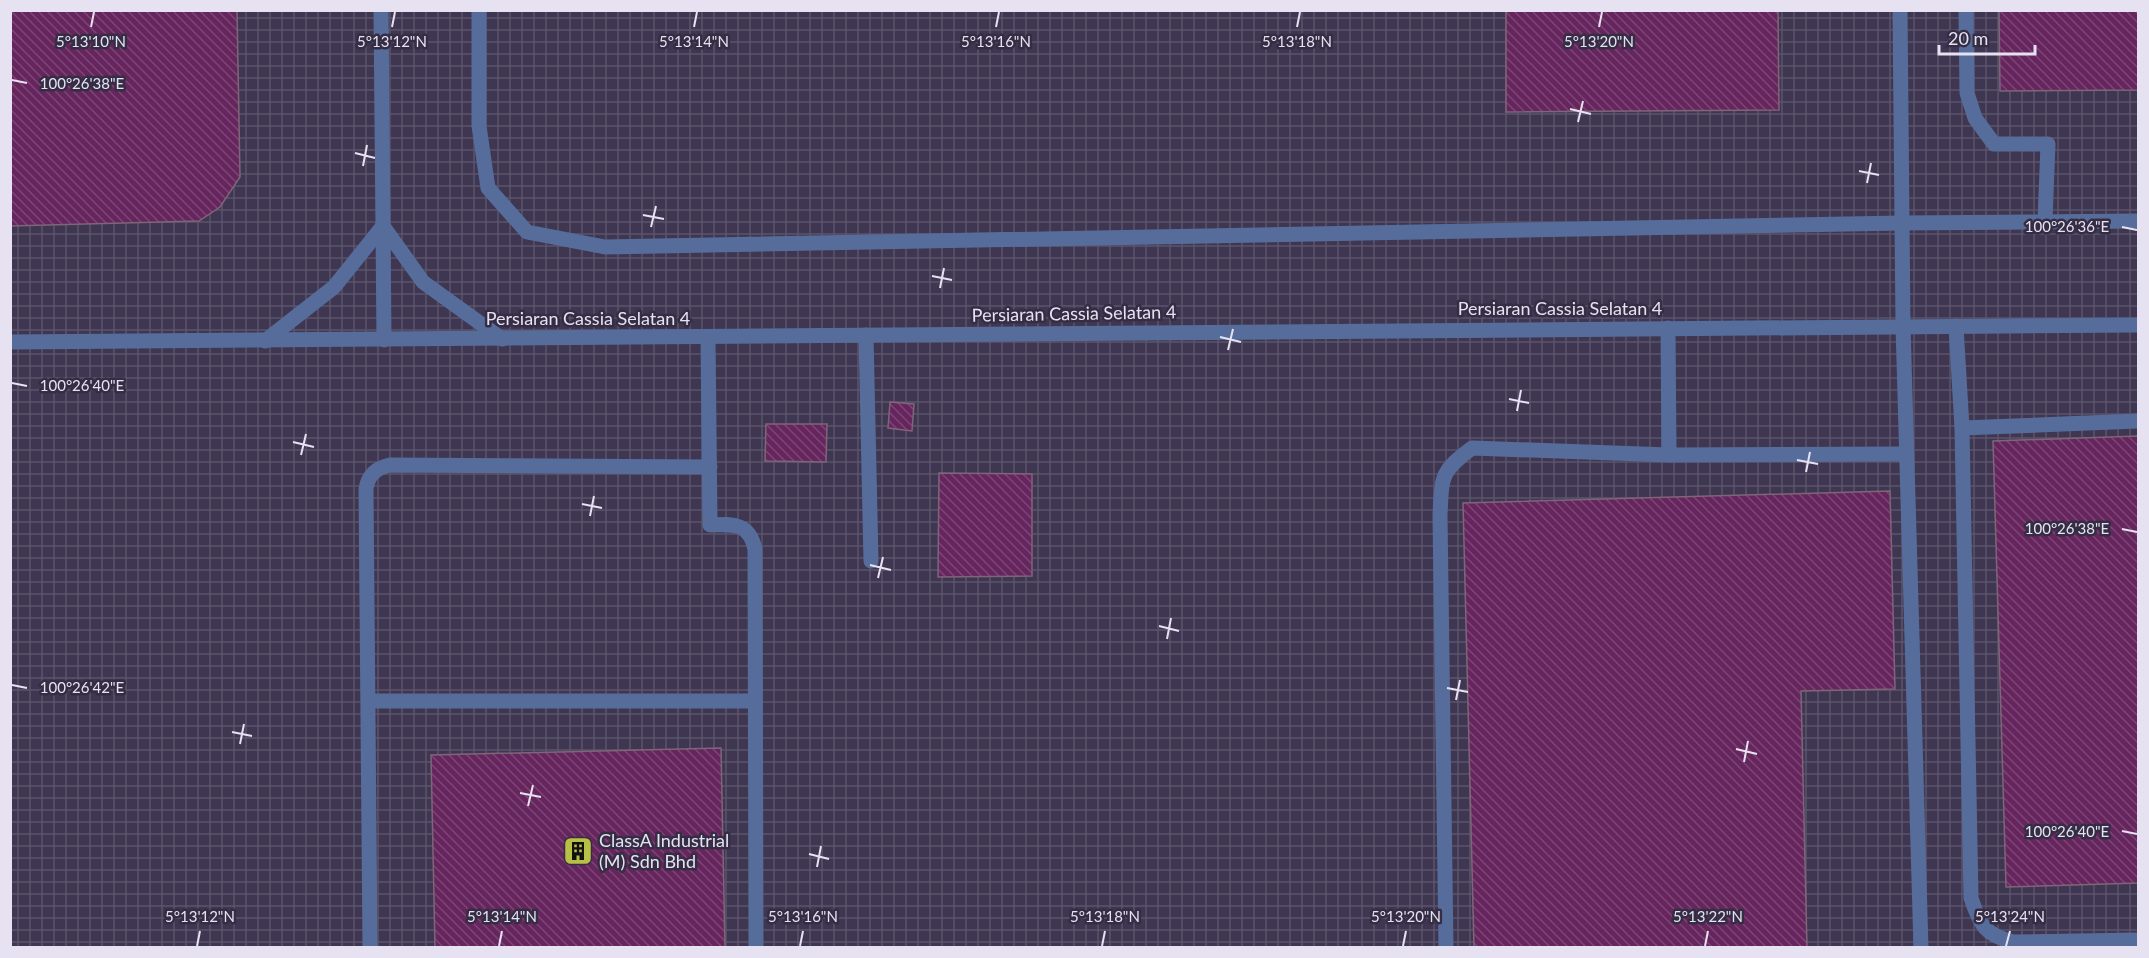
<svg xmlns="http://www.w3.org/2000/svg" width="2149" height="958" font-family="Lato,sans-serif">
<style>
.industrial{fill:url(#industrial-grid)}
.building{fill:url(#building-back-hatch);stroke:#7e6679;stroke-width:1.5}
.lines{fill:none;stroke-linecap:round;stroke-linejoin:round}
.lane{stroke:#566d9c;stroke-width:15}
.street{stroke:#566d9c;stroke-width:15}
.ticks{fill:none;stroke:#e6e2f1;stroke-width:2}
.labels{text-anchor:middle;stroke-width:5;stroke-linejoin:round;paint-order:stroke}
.street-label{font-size:18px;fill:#e6e2f1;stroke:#342d44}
.poi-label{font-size:18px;fill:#e6e2f1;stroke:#342d44;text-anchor:start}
.ticks-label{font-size:15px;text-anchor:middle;fill:#e6e2f1;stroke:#342d44;stroke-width:5;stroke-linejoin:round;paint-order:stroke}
</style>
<defs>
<pattern id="industrial-grid" width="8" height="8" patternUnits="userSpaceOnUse" patternTransform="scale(1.5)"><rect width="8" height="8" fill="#3f3652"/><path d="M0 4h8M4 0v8" fill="none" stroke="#5b536b"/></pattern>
<pattern id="building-back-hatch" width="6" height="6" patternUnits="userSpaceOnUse" patternTransform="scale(1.5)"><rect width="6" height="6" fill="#66265d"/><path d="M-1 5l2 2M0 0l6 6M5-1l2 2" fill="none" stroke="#7c4575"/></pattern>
</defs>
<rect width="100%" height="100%" fill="#342d44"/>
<!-- industrial -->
<rect class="industrial" x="11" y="11" width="2127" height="936"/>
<!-- building -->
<g class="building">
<path d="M 10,10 L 237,10 L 240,177 L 220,207 L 199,221 L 10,226 Z"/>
<path d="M 1506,10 L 1778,10 L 1779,110 L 1506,112 Z"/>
<path d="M 1999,10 L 2138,10 L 2138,90 L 2000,91 Z"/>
<path d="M 890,402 L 914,404 L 912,431 L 888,428 Z"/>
<path d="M 766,424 L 827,424 L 826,462 L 765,461 Z"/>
<path d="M 2138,436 L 2138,883 L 2006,887 L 1993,441 Z"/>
<path d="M 939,473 L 1032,474 L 1032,576 L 938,577 Z"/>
<path d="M 1890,491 L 1895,689 L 1801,691 L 1807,948 L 1474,948 L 1463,503 Z"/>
<path d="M 721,748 L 725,948 L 435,948 L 431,755 Z"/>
</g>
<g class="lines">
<!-- lane -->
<g class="lane">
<path d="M 1966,10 L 1967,93 L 1975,118 L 1994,144 L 2048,144 L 2045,221"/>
<path d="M 1903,326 L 1921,948"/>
<path d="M 1956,326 L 1962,428 L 1971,898 C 1980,925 1985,935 2013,942 L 2138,940"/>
<path d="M 1668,328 L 1669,455"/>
<path d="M 866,335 L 871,561"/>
<path d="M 708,338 L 710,525 C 732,524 749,522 755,549 L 756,948"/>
<path d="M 1962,428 L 2138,421"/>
<path d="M 369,701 L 754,701"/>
<path d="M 370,948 L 366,489 C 368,475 376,468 390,465 L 710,467"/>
<path d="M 1446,948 L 1440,515 C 1442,476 1440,472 1472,448 L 1669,455 L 1906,454"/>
</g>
<!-- street -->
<g class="street">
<path d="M 381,10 L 384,340"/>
<path d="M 479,10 L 479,126 L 488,188 L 527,232 L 605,247 L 1902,223 L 2138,221"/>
<path d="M 1900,10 L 1903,326"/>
<path d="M 265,341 L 334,287 L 383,226 L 423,282 L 502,339"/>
<path d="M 10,342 L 2138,325"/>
</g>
</g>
<!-- ticks -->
<path class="ticks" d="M 91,27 L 94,12M 392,27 L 395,12M 694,27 L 697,12M 996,27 L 999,12M 1297,27 L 1300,12M 1599,27 L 1602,12M 12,80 L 27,83M 1570,109 L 1591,114M 1578,122 L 1583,101M 355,153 L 375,158M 363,166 L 367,145M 1859,171 L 1879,175M 1867,183 L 1871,163M 643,215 L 664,219M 651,227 L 656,206M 2122,227 L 2137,230M 932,276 L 952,280M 940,288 L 944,268M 1220,337 L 1241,342M 1228,350 L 1233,329M 12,383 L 27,386M 1509,399 L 1529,403M 1517,411 L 1521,390M 293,442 L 314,447M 301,455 L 306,434M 1797,460 L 1818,464M 1806,472 L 1810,452M 582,504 L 602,508M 590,516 L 594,496M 2122,529 L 2137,532M 870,565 L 891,570M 878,578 L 883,557M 1159,626 L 1179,631M 1167,639 L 1171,618M 12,685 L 27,688M 1447,688 L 1468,692M 1456,700 L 1460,680M 232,732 L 252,736M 240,744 L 244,724M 1736,749 L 1757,754M 1744,762 L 1748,741M 520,793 L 541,797M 528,806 L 533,785M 2122,831 L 2137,834M 809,854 L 829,859M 817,867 L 821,846M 197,946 L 200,931M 499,946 L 502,931M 800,946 L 803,931M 1102,946 L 1105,931M 1403,946 L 1406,931M 1705,946 L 1708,931M 2006,946 L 2010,931"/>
<!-- icons -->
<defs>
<g id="building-square" transform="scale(1.5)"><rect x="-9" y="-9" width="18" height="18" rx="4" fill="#b9c046" stroke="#342d44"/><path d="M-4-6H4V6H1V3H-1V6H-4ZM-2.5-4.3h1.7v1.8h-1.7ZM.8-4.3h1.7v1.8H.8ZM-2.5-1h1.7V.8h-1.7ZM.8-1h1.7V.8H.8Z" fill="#111"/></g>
</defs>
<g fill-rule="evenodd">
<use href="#building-square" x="578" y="851"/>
</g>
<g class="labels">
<!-- street labels -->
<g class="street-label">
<text x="1560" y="315">Persiaran Cassia Selatan 4</text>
<text transform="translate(1074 314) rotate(-1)" y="6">Persiaran Cassia Selatan 4</text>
<text x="588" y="325">Persiaran Cassia Selatan 4</text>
</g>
<!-- poi labels -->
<g class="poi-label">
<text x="599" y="847">ClassA Industrial<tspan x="599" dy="21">(M) Sdn Bhd</tspan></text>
</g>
</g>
<g class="ticks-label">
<text x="91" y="47">5°13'10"N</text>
<text x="392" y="47">5°13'12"N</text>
<text x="694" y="47">5°13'14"N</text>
<text x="996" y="47">5°13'16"N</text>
<text x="1297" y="47">5°13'18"N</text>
<text x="1599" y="47">5°13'20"N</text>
<text x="82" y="89">100°26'38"E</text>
<text x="2067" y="232">100°26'36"E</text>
<text x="82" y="391">100°26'40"E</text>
<text x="2067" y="534">100°26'38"E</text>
<text x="82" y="693">100°26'42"E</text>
<text x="2067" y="837">100°26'40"E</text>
<text x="200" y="922">5°13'12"N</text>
<text x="502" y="922">5°13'14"N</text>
<text x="803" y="922">5°13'16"N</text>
<text x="1105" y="922">5°13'18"N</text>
<text x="1406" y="922">5°13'20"N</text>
<text x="1708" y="922">5°13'22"N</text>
<text x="2010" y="922">5°13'24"N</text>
</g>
<!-- border -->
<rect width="2149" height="958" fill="none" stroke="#e6e2f1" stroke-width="24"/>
<!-- scale -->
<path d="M1939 45v9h96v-9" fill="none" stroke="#e6e2f1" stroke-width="3"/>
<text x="1948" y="45" font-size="18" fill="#e6e2f1" stroke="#342d44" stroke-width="4.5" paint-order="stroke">20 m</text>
</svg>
